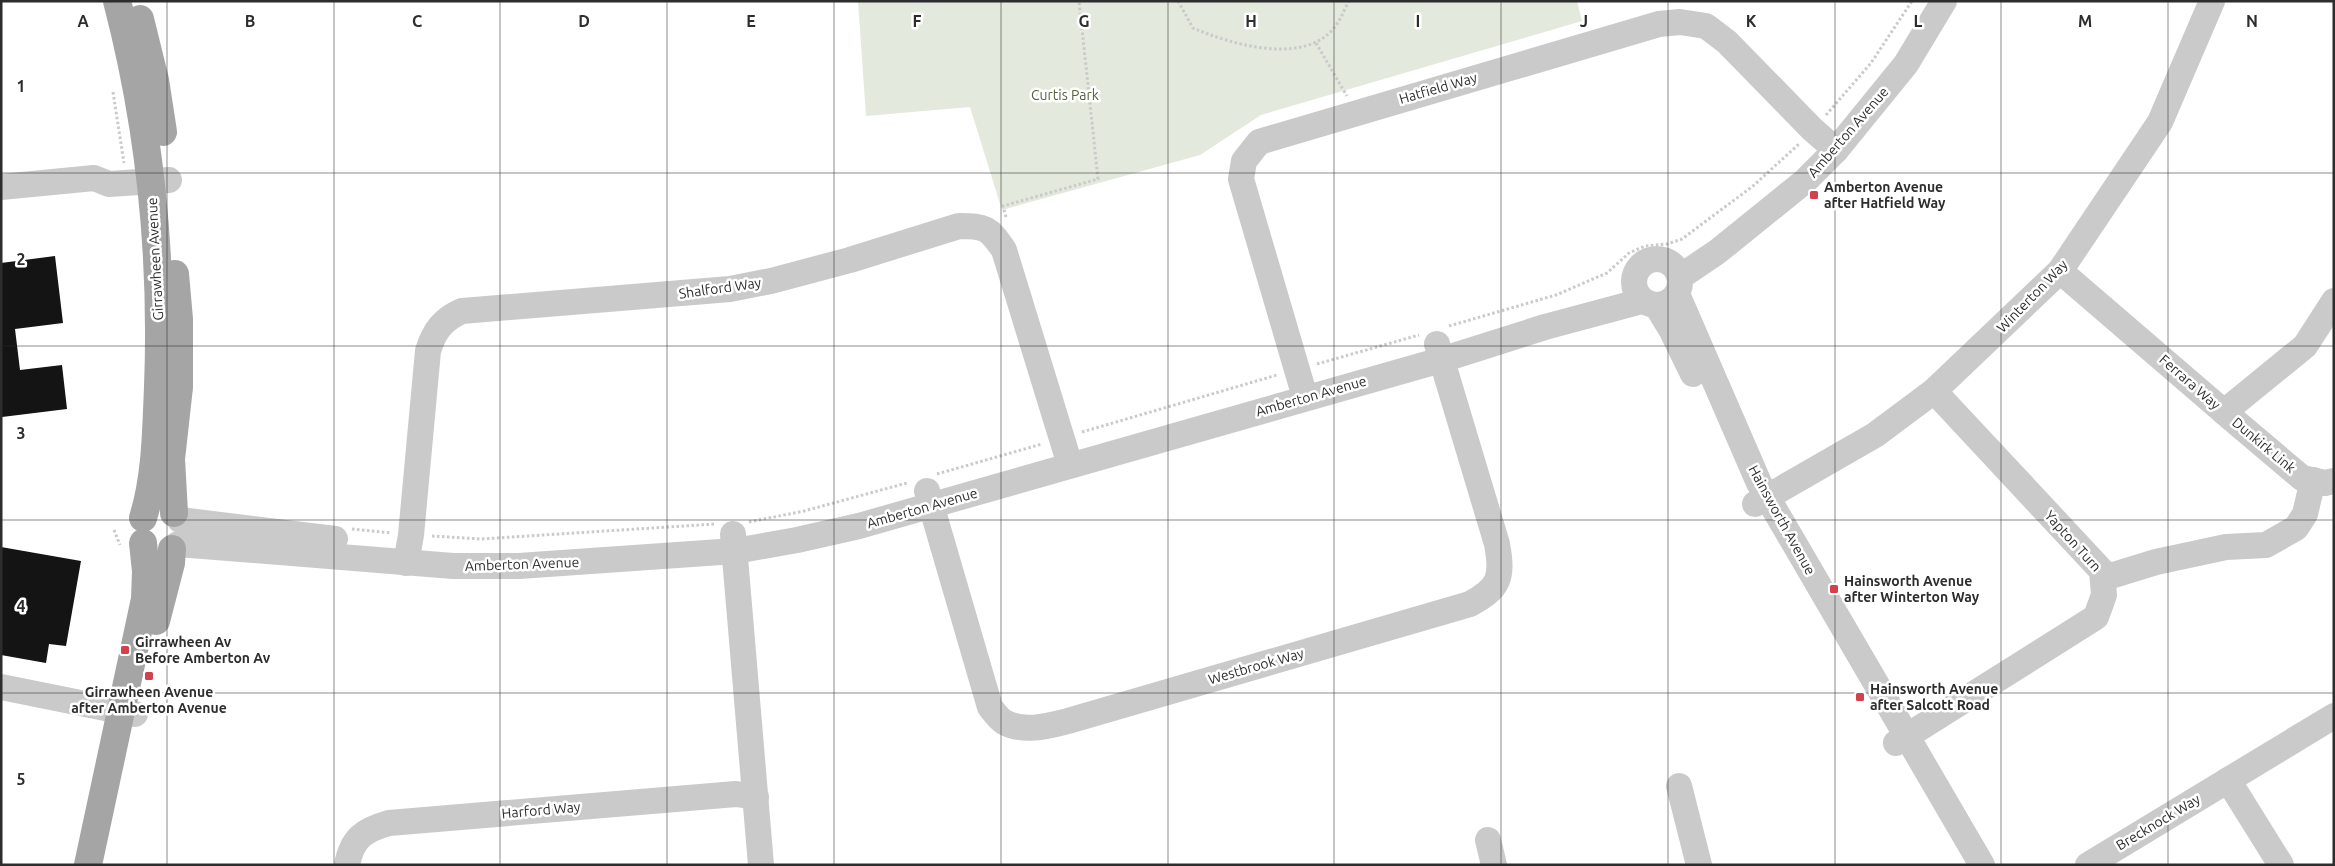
<svg xmlns="http://www.w3.org/2000/svg" width="2335" height="866" font-family="Ubuntu,sans-serif">
<style>
.green{fill:#e3e9dc}
.building{fill:#141414}
.lines{fill:none;stroke-linecap:round;stroke-linejoin:round}
.path{stroke:#cacaca;stroke-width:3;stroke-dasharray:2.5 2.5;stroke-linecap:butt}
.minor{stroke:#cacaca;stroke-width:26}
.major{stroke:#a5a5a5;stroke-width:28}
.grid{fill:none;stroke:#2d2d2d;stroke-width:1;stroke-opacity:0.55}
.poi-dot{fill:#d1424c;stroke:#fff;stroke-width:2}
.labels{text-anchor:middle;stroke-width:5;stroke-linejoin:round;paint-order:stroke}
.street-label{font-size:14px;fill:#2d2d2d;stroke:#fff}
.park-label{font-size:14px;fill:#50633f;stroke:#fff}
.poi-label{font-size:14px;font-weight:bold;fill:#2d2d2d;stroke:#fff;text-anchor:start}
.grid-label{font-size:16px;text-anchor:middle;font-weight:bold;fill:#2d2d2d;stroke:#fff;stroke-width:5;stroke-linejoin:round;paint-order:stroke}
</style>
<rect width="100%" height="100%" fill="#fff"/>
<!-- green -->
<path class="green" d="M 858,1 L 1577,1 L 1582,21 L 1261,115 L 1200,155 L 1002,210 L 970,107 L 866,116 Z"/>
<!-- building -->
<g class="building">
<path d="M 55,256 L 63,323 L 15,329 L 20,370 L 62,365 L 67,409 L 2,417 L 1,263 Z"/>
<path d="M 1,547 L 81,561 L 66,646 L 49,644 L 46,663 L 1,655 Z"/>
</g>
<g class="lines">
<!-- path -->
<g class="path">
<path d="M 1178,1 L 1193,28 C 1230,44 1303,66 1334,28 C 1340,21 1344,10 1349,1"/>
<path d="M 1316,43 L 1347,96"/>
<path d="M 113,92 L 124,163"/>
<path d="M 1826,115 L 1871,63 L 1912,1"/>
<path d="M 1006,217 L 1003,206 L 1098,179 L 1079,1"/>
<path d="M 1449,326 L 1556,295 L 1607,273 L 1629,253 L 1645,246 L 1667,244 L 1682,239 L 1753,186 L 1799,144"/>
<path d="M 1317,364 L 1419,335"/>
<path d="M 1082,432 L 1277,375"/>
<path d="M 937,474 L 1042,444"/>
<path d="M 749,522 L 804,511 L 907,483"/>
<path d="M 352,529 L 391,533"/>
<path d="M 114,530 L 120,545"/>
<path d="M 432,536 L 481,539 L 715,524"/>
</g>
<!-- minor -->
<g class="minor">
<path d="M 1,187 L 94,178 L 109,184 L 169,180"/>
<circle cx="1657" cy="282" r="23"/>
<path d="M 2060,271 L 2224,412 L 2305,346 L 2334,301"/>
<path d="M 1680,277 L 1717,252 L 1805,181 L 1836,150 L 1906,64 L 1944,1"/>
<path d="M 1677,294 L 1759,483 L 1982,865"/>
<path d="M 1657,306 L 1672,331 L 1693,374"/>
<path d="M 1305,397 L 1241,179 L 1244,161 L 1259,142 L 1659,24 L 1680,22 L 1706,26 L 1727,42 L 1812,129 L 1836,150"/>
<path d="M 2224,412 L 2302,478 L 2325,483 L 2334,481"/>
<path d="M 927,491 L 990,707 C 994,712 999,719 1004,722 C 1024,733 1048,726 1068,721 L 1470,604 C 1500,588 1503,577 1497,544 L 1437,344"/>
<path d="M 1755,504 L 1875,435 L 1934,391 L 2060,271 L 2160,122 L 2212,1"/>
<path d="M 180,520 L 335,539"/>
<path d="M 733,534 L 761,865"/>
<path d="M 178,544 L 453,566 L 519,566 L 735,551 L 797,540 L 859,526 L 1441,360 L 1545,327 L 1642,301"/>
<path d="M 406,563 L 411,535 L 428,351 C 434,331 443,319 462,311 L 730,289 L 771,281 L 850,260 L 959,226 C 986,226 989,228 1004,250 L 1070,465"/>
<path d="M 2104,578 L 2156,562 L 2226,547 L 2266,545 L 2296,528 L 2305,514 L 2313,480"/>
<path d="M 1,687 L 135,714"/>
<path d="M 1896,743 L 2096,617 L 2104,595 L 2102,571 L 1934,391"/>
<path d="M 2228,780 L 2281,865"/>
<path d="M 1679,786 L 1699,865"/>
<path d="M 1488,840 L 1494,865"/>
<path d="M 347,865 C 352,838 364,830 389,823 L 736,794 L 756,797"/>
<path d="M 2088,865 L 2334,716"/>
</g>
<!-- major -->
<g class="major">
<path d="M 117,1 C 150,127 163,257 158,387 C 156,431 156,476 143,518"/>
<path d="M 140,19 L 155,80 L 163,132"/>
<path d="M 174,513 L 171,459 L 179,387 L 179,319 L 175,274"/>
<path d="M 156,621 L 171,563 L 172,549"/>
<path d="M 88,865 L 145,599 L 146,571 L 143,543"/>
</g>
</g>
<!-- grid -->
<path class="grid" d="M 167,1 L 167,865M 334,1 L 334,865M 500,1 L 500,865M 667,1 L 667,865M 834,1 L 834,865M 1001,1 L 1001,865M 1168,1 L 1168,865M 1334,1 L 1334,865M 1501,1 L 1501,865M 1668,1 L 1668,865M 1835,1 L 1835,865M 2001,1 L 2001,865M 2168,1 L 2168,865M 1,173 L 2334,173M 1,346 L 2334,346M 1,520 L 2334,520M 1,693 L 2334,693"/>
<!-- markers -->
<g class="poi-dot">
<rect x="1809" y="190" width="10" height="10" rx="2.5"/>
<rect x="1829" y="584" width="10" height="10" rx="2.5"/>
<rect x="120" y="645" width="10" height="10" rx="2.5"/>
<rect x="144" y="671" width="10" height="10" rx="2.5"/>
<rect x="1855" y="692" width="10" height="10" rx="2.5"/>
</g>
<g class="labels">
<!-- street labels -->
<g class="street-label">
<text transform="translate(1438 88) rotate(-16)" y="5">Hatfield Way</text>
<text transform="translate(1848 132) rotate(-49)" y="5">Amberton Avenue</text>
<text transform="translate(155 259) rotate(-93)" y="5">Girrawheen Avenue</text>
<text transform="translate(720 288) rotate(-8)" y="5">Shalford Way</text>
<text transform="translate(2032 296) rotate(-46)" y="5">Winterton Way</text>
<text transform="translate(2190 382) rotate(41)" y="5">Ferrara Way</text>
<text transform="translate(1311 396) rotate(-16)" y="5">Amberton Avenue</text>
<text transform="translate(2264 445) rotate(40)" y="5">Dunkirk Link</text>
<text transform="translate(922 508) rotate(-16)" y="5">Amberton Avenue</text>
<text transform="translate(1782 520) rotate(61)" y="5">Hainsworth Avenue</text>
<text transform="translate(2073 541) rotate(48)" y="5">Yapton Turn</text>
<text transform="translate(522 564) rotate(-2)" y="5">Amberton Avenue</text>
<text transform="translate(1256 666) rotate(-16)" y="5">Westbrook Way</text>
<text transform="translate(541 810) rotate(-5)" y="5">Harford Way</text>
<text transform="translate(2158 822) rotate(-31)" y="5">Brecknock Way</text>
</g>
<!-- park labels -->
<g class="park-label">
<text x="1065" y="100">Curtis Park</text>
</g>
<!-- poi labels -->
<g class="poi-label">
<text x="1824" y="192">Amberton Avenue<tspan x="1824" dy="16">after Hatfield Way</tspan></text>
<text x="1844" y="586">Hainsworth Avenue<tspan x="1844" dy="16">after Winterton Way</tspan></text>
<text x="135" y="647">Girrawheen Av<tspan x="135" dy="16">Before Amberton Av</tspan></text>
<text x="1870" y="694">Hainsworth Avenue<tspan x="1870" dy="16">after Salcott Road</tspan></text>
<text x="149" y="697" text-anchor="middle">Girrawheen Avenue<tspan x="149" dy="16">after Amberton Avenue</tspan></text>
</g>
</g>
<g class="grid-label">
<text x="83" y="27">A</text>
<text x="250" y="27">B</text>
<text x="417" y="27">C</text>
<text x="584" y="27">D</text>
<text x="751" y="27">E</text>
<text x="917" y="27">F</text>
<text x="1084" y="27">G</text>
<text x="1251" y="27">H</text>
<text x="1418" y="27">I</text>
<text x="1584" y="27">J</text>
<text x="1751" y="27">K</text>
<text x="1918" y="27">L</text>
<text x="2085" y="27">M</text>
<text x="2252" y="27">N</text>
<text x="21" y="92">1</text>
<text x="21" y="265">2</text>
<text x="21" y="439">3</text>
<text x="21" y="612">4</text>
<text x="21" y="785">5</text>
</g>
<!-- border -->
<rect width="2335" height="866" fill="none" stroke="#2d2d2d" stroke-width="5"/>
</svg>
